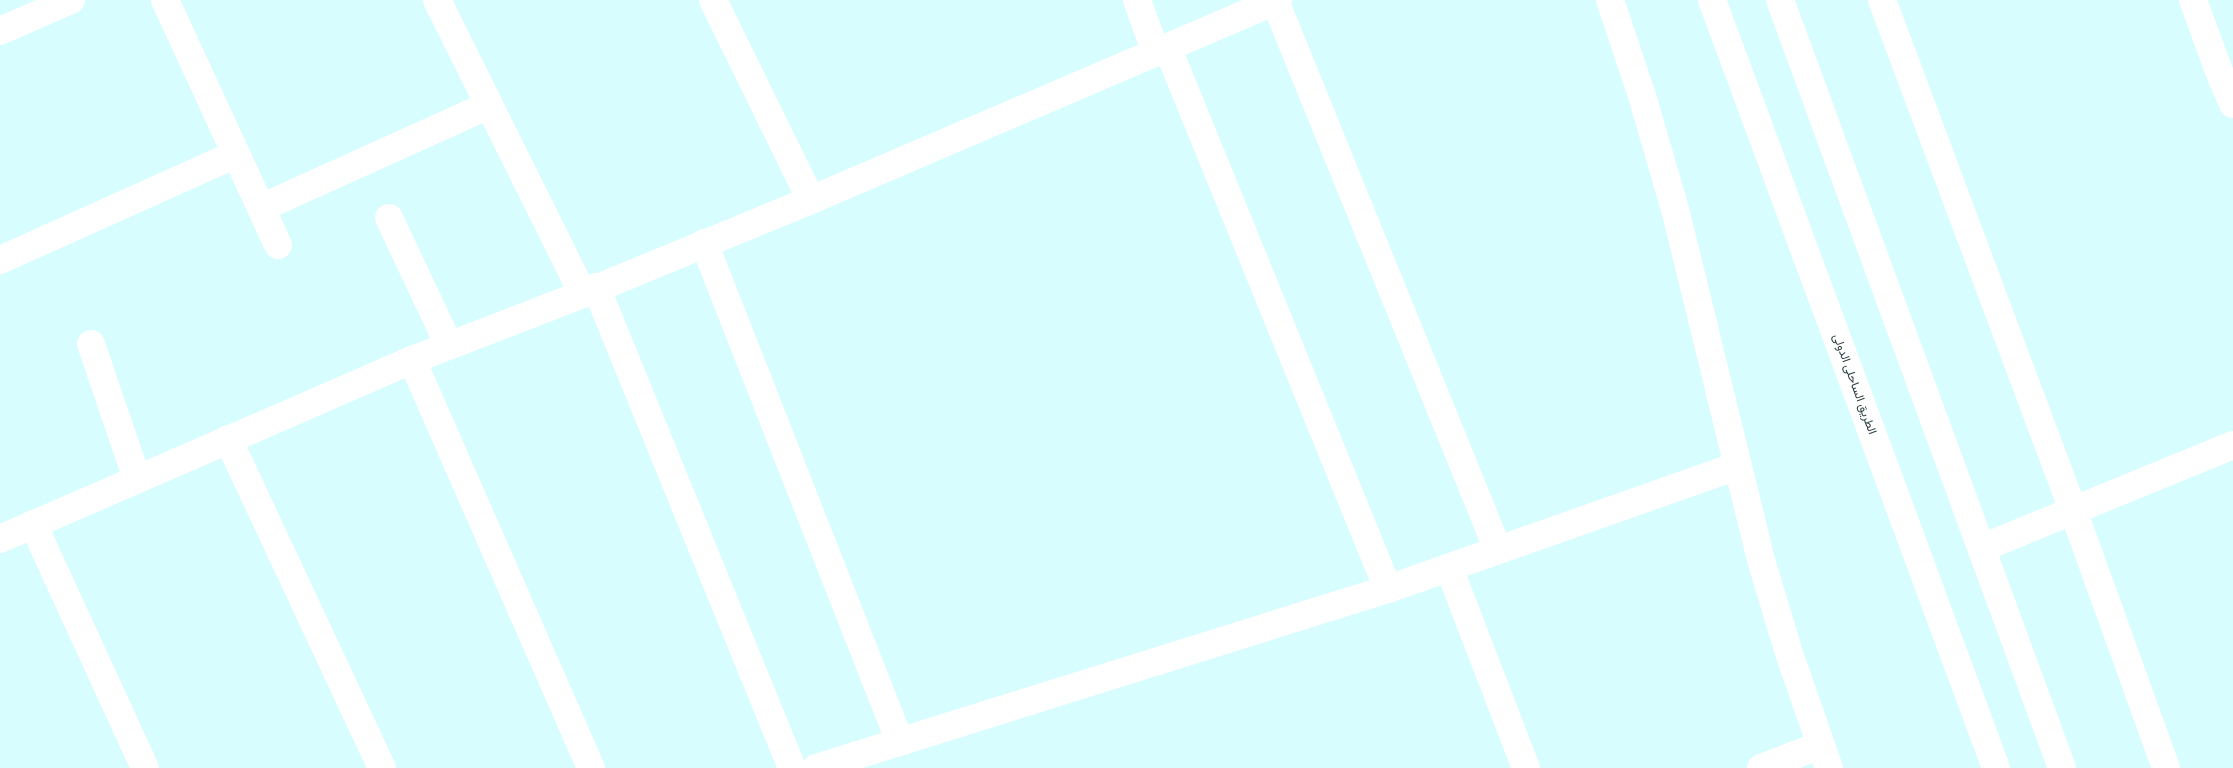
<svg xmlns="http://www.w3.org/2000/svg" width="2233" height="768" font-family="'Fira Sans Condensed',Vazirmatn,sans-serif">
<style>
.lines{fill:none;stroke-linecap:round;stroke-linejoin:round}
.street{stroke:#fff;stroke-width:28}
.secondary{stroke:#fff;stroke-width:28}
.highway{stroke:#fff;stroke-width:28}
.labels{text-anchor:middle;stroke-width:4;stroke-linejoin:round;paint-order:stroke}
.street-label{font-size:12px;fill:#2c4041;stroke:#fff}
</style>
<rect width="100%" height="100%" fill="#d7fdff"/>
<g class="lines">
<!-- street -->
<g class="street">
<path d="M 165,0 L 278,245"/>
<path d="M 437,0 L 583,294"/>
<path d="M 713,0 L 811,200"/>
<path d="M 1137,0 L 1156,53"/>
<path d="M 2193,0 L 2220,74 L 2233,104"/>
<path d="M 1275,1 L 1498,550"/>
<path d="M 0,31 L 71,0"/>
<path d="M 1168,49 L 1388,589"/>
<path d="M 261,208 L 489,105"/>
<path d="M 389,218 L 449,345"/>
<path d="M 704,243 L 900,742"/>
<path d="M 0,260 L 236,154"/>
<path d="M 596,287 L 792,768"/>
<path d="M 91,344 L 137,479"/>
<path d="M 412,360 L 591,768"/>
<path d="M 228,439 L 382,768"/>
<path d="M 33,524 L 145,768"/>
<path d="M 0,539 L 412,360 L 583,294 L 811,200 L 1278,0"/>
<path d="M 1982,548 L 2233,445"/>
<path d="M 1449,568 L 1526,768"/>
<path d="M 816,768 L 1388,589 L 1737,466"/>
<path d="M 1761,768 L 1821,745"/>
</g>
<!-- secondary -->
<g class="secondary">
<path d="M 1610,0 L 1643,99 L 1676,213 L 1761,560 L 1789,653 L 1829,768"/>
<path d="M 1882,0 L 2073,510 L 2166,768"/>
</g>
<!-- highway -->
<g class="highway">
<path d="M 1712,0 L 1996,768"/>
<path d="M 1780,0 L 2062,768"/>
</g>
</g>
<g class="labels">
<!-- street labels -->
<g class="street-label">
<text transform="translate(1855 384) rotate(70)" y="4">الطريق الساحلى الدولى</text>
</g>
</g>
</svg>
